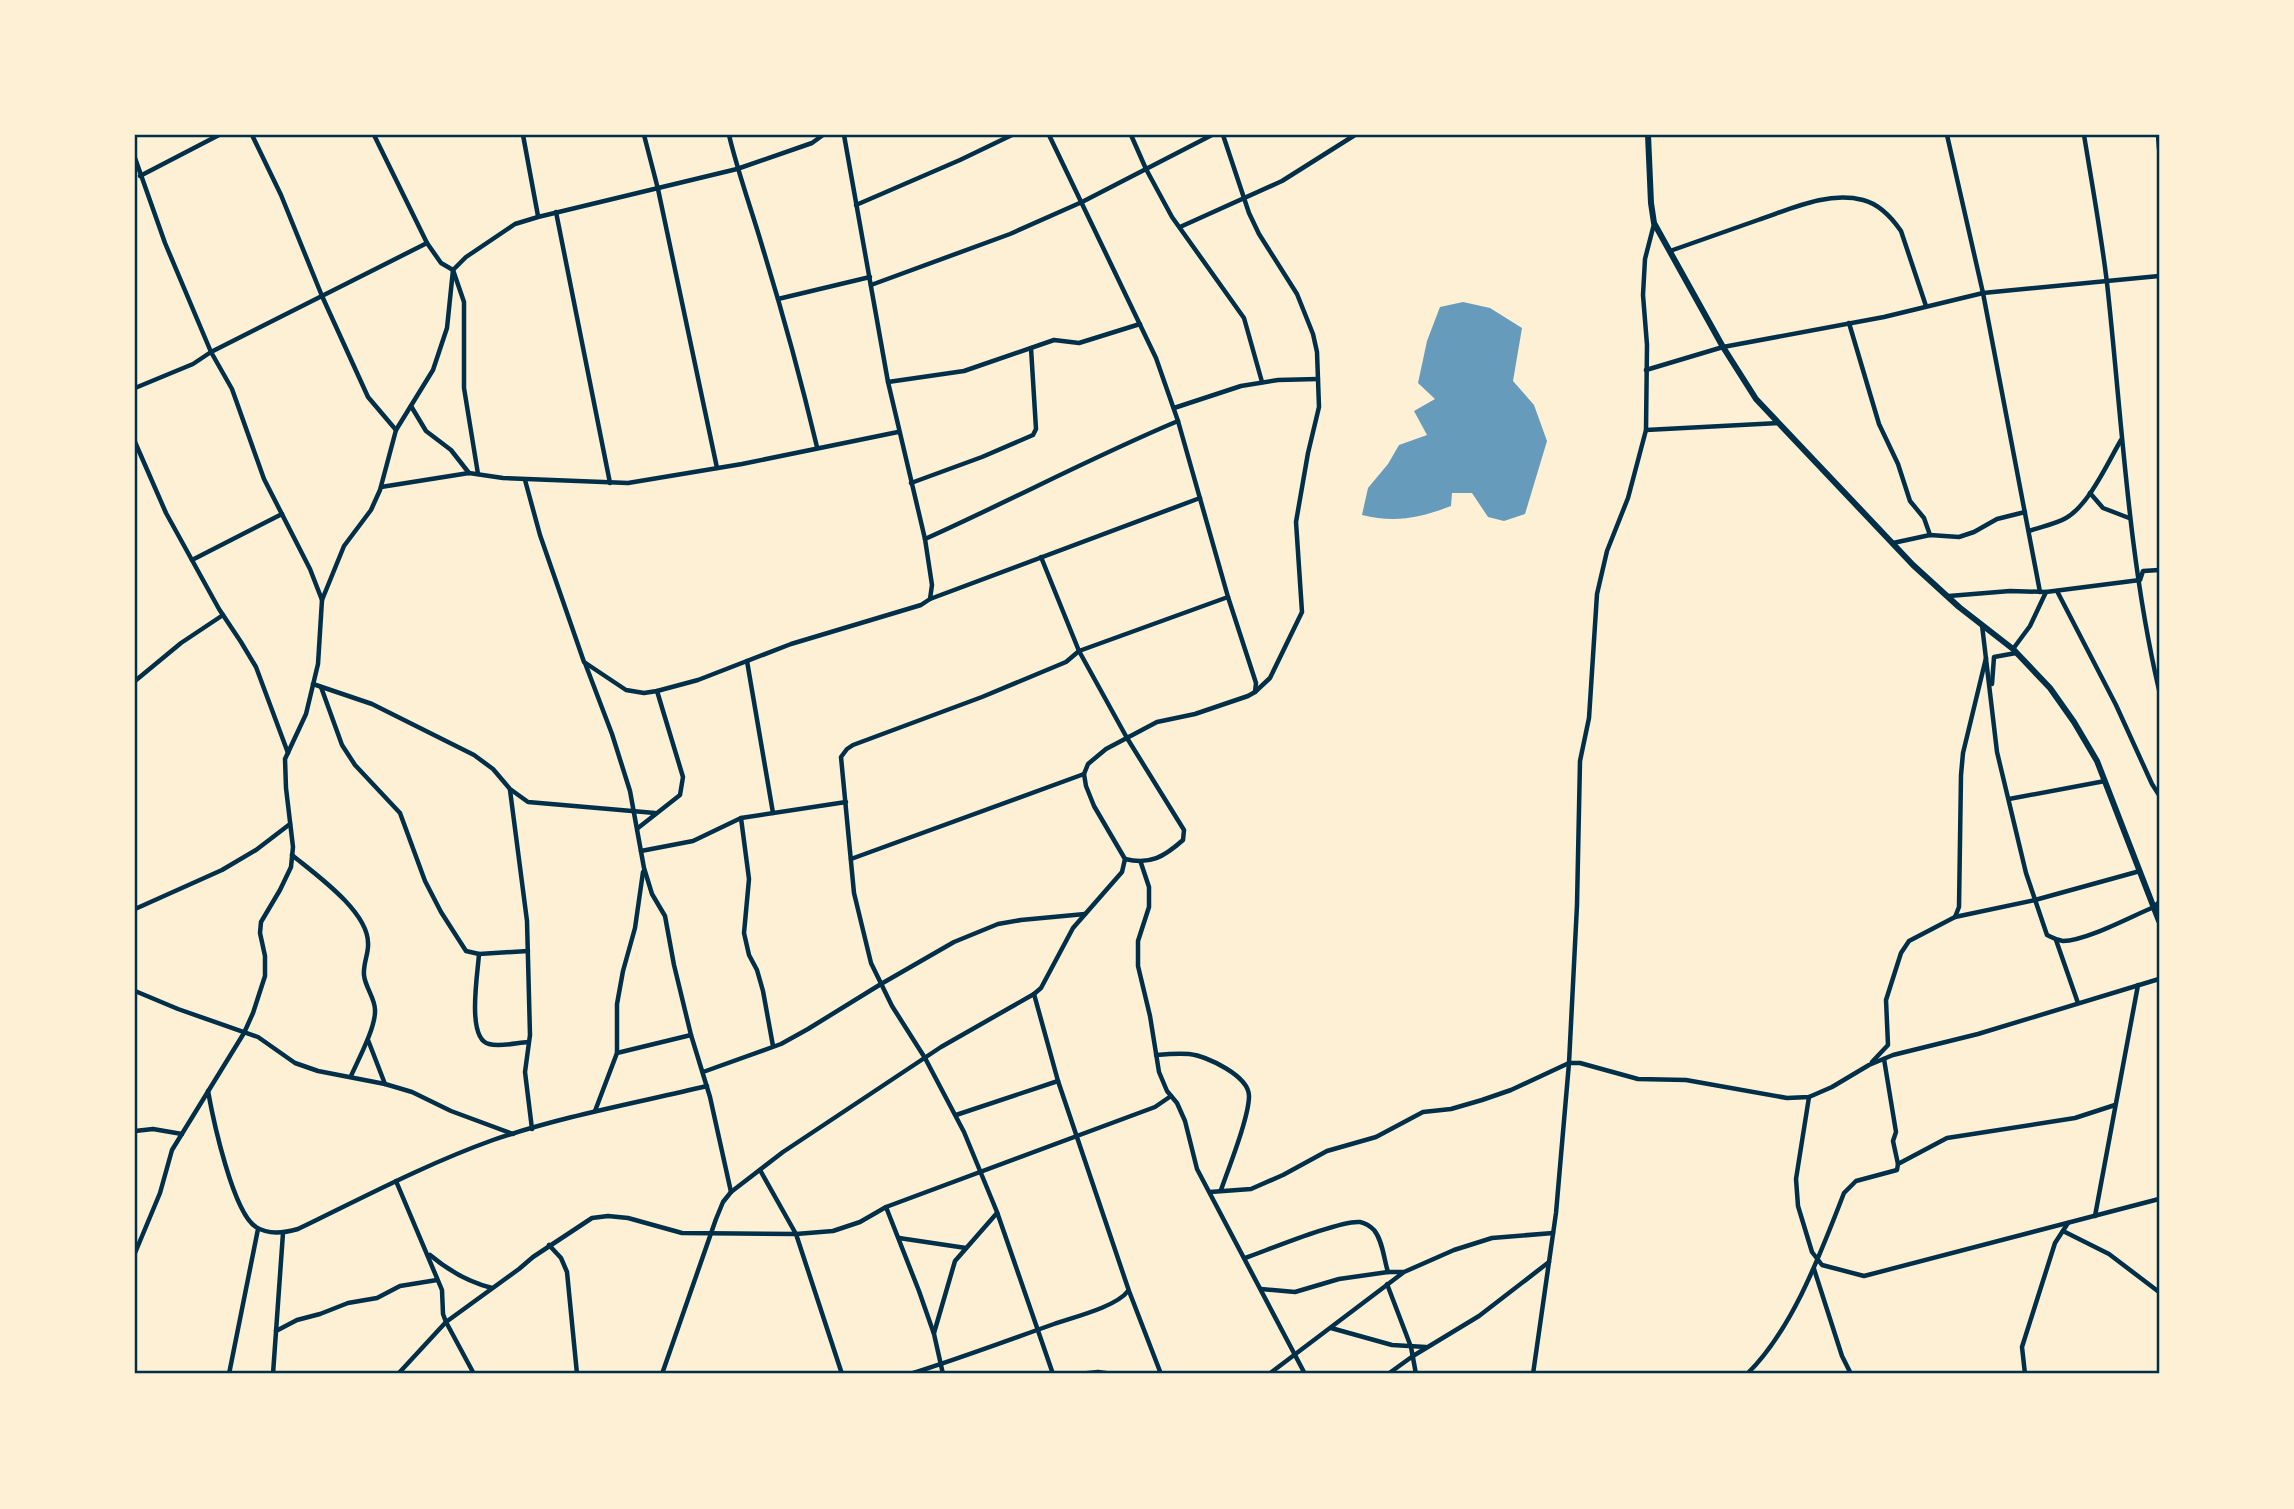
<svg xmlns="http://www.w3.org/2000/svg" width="2294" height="1509" font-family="'Noto Serif',serif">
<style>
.water{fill:#669bbc}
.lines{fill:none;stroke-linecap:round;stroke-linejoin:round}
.minor{stroke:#003049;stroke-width:4.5}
.primary{stroke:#003049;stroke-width:6}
.neatline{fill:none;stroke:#003049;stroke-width:2.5}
</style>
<rect width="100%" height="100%" fill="#fdf0d5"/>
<!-- water -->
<path class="water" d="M 1463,302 L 1490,308 L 1522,328 L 1513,381 L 1534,405 L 1547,441 L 1525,514 L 1504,521 L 1488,517 L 1472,493 L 1452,493 L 1451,506 C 1420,518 1395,523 1362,515 L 1368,488 L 1388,464 L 1399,445 L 1427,435 L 1414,411 L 1435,399 L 1418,383 L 1427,341 L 1440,307 Z"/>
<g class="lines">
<!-- minor -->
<g class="minor">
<path d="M 252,135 L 281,195 L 322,296 L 368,397 L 396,430"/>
<path d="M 374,135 L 427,243 L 441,263 L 453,270 L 464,302 L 464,388 L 478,474"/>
<path d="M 523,135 L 538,216"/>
<path d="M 644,135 L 658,189 L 717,468"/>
<path d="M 729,135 C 738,173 752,211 763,249 C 783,314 801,380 817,447"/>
<path d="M 844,135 L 888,382 L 925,539 L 932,585 L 930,599"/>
<path d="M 1049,135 L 1156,358 L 1178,421 L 1228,597 L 1256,683 L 1255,692"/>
<path d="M 1131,135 L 1146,169 L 1172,217 L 1244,318 L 1262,382"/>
<path d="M 1947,135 L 1983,293 L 2040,592"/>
<path d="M 2084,135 C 2092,184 2101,233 2107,283 C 2122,419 2128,557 2159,690"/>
<path d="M 2158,135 L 2159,149"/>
<path d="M 135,158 L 165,243 L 211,352 L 232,389 L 264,479 L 310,569 L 322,600"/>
<path d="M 140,176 L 219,135"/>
<path d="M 856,205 L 960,160 L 1012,135"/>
<path d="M 556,212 L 610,483"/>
<path d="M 1180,227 L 1282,181 L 1355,135"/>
<path d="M 1670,251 C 1699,241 1729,230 1758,220 C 1791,209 1827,191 1863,200 C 1879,204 1892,218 1901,231 L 1926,306"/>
<path d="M 871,285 L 1010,234 L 1082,202 L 1212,135"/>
<path d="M 778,299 L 870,277"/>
<path d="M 1849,323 L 1879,424 L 1898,464 L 1910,501 L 1924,518 L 1930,535"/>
<path d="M 1646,370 L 1723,347 L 1884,317 L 1983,293 L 2159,276"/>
<path d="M 888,382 L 964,371 L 1054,340 L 1079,343 L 1140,324"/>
<path d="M 135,388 L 193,364 L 211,352 L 427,243"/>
<path d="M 411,406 L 426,431 L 451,450 L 469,473"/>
<path d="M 1174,408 L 1241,386 L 1278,380 L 1318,379"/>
<path d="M 1646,430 L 1779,423"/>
<path d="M 135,442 L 166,513 L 219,609 L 241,642 L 256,667 L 288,753"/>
<path d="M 525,480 L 540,535 L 584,662 L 626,690 L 644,693 L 657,691 L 698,680 L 791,644 L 921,605 L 930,599 L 1200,498"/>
<path d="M 911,483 L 982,457 L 1033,435 L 1036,429 L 1031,348"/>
<path d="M 381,487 L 469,473 L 503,478 L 628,483 L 742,464 L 898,432"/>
<path d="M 2090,493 L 2103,508 L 2129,518"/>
<path d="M 2029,531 C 2040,527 2056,524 2066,518 C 2089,505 2108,462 2121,440"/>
<path d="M 925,539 C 1010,501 1092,457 1178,421"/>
<path d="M 1893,543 L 1930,535 L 1959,537 L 1974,532 L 1997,519 L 2025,512"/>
<path d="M 1041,557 L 1079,651 L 1127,738 L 1184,830 L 1183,840 C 1164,857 1150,865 1125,859"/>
<path d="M 192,560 L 282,514"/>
<path d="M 2057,591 L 2116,705 L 2152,784 L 2159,795"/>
<path d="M 1949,596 L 2010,591 L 2046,592 L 2140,580 L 2143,571 L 2159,570"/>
<path d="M 1982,625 L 1997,752 L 2026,873 L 2047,935 C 2053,938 2056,940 2063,941 C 2086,941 2132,916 2154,907 L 2159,902"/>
<path d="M 2013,649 L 2030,626 L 2046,592"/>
<path d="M 747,661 L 773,813"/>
<path d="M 585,663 L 612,734 L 630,791 L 644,868 L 652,894 L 665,916 L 674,965 L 691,1035 L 710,1097 L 731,1192"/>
<path d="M 135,681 L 181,643 L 223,615"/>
<path d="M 313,684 L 372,704 L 474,755 L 493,769 L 510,789 L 528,802 L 655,813"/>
<path d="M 1992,684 L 1994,657 L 2016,653"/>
<path d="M 321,687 L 342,745 L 355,765 L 400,813 L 425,881 L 441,912 L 466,951 L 479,954 L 528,951"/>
<path d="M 510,790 L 527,921 L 530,1035 L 525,1072 L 532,1129"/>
<path d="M 2009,799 L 2105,781"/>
<path d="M 741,818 L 749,879 L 744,933 L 749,955 L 757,970 L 763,991 L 773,1046"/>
<path d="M 638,828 L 680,795 L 683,777 L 657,691"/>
<path d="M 641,851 L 693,841 L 741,818 L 846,802"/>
<path d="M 292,855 C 315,874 368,911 368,943 C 369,953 363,963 364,975 C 365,987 375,998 375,1010 C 376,1027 358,1060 351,1076"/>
<path d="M 851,859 L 1084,774"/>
<path d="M 1141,863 L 1149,887 L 1149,907 L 1138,941 L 1138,966 L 1150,1016 L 1159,1072 L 1167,1091 L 1177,1103 L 1185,1121 L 1197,1169 L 1305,1374"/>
<path d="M 135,909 L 222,870 L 256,850 L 290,824"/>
<path d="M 1955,917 L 2035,900 L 2140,871"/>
<path d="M 2056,940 L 2078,1003"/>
<path d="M 479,954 C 478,972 466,1039 489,1044 C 500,1047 516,1043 528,1042"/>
<path d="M 135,991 L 178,1009 L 258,1037 L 295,1063 L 318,1071 L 385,1084 L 412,1092 L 451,1111 L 513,1134"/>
<path d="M 1034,994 L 1058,1081 L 1129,1291 L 1161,1374"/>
<path d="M 368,1040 L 385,1084"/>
<path d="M 617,1053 L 691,1035"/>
<path d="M 1156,1055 C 1167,1054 1179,1053 1189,1054 C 1207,1056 1249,1076 1249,1096 C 1249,1117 1229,1167 1221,1190"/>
<path d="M 1884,1059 L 1896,1132 L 1893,1141 L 1898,1164"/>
<path d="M 1872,1062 L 1888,1045 L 1886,1000 L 1901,953 L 1909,941 L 1955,917 L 1959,907 L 1961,775 L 1963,753 L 1986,658"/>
<path d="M 703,1072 L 781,1044 L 808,1029 L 881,984 L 954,942 L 998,924 L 1021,920 L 1085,914"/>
<path d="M 208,1091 C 213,1119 233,1213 256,1227 C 268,1235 284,1233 298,1229 C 362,1198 426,1164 493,1140 C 563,1116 636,1103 707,1086"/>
<path d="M 1809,1097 L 1796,1179 L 1798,1206 L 1812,1252 L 1822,1265 L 1864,1276 L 2159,1199"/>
<path d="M 595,1111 L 617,1053 L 617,1004 L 623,971 L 635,928 L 643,872"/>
<path d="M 956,1115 L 1058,1081"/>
<path d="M 135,1131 L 153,1129 L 182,1134"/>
<path d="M 760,1170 L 796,1234 L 842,1374"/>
<path d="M 396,1181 L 442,1290 L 443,1314 L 446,1322 L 474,1374"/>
<path d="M 1210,1192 L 1251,1189 L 1283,1175 L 1327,1151 L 1376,1137 L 1423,1112 L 1451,1109 L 1482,1100 L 1511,1090 L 1569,1063 L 1580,1063 L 1638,1079 L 1686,1080 L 1787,1098 L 1809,1097 L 1832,1087 L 1869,1065 L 1893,1055 L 1978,1034 L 2159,979"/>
<path d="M 886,1207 L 919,1291 L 934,1334 L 943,1374"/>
<path d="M 2095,1216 L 2138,985"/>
<path d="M 2063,1231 L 2109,1254 L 2159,1292"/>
<path d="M 899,1238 L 966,1248"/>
<path d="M 549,1245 L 561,1258 L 567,1272 L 577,1374"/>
<path d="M 135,1253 L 160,1193 L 172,1150 L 244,1033 L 253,1013 L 265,976 L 265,956 L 260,933 L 261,922 L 280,890 L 291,867 L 293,847 L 286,788 L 285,759 L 306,714 L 318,664 L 322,600 L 344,546 L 371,510 L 380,490 L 396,430 L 433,370 L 447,328 L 453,270 L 466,257 L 515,224 L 538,217 L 737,169 L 812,143 L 823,135"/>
<path d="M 430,1255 C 449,1271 468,1282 492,1288"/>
<path d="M 1245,1258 C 1268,1250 1340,1220 1360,1222 C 1365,1223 1371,1227 1374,1230 C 1383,1241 1384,1260 1388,1272"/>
<path d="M 1814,1269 L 1842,1356 L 1851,1374"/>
<path d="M 1387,1284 L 1411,1347 L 1416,1374"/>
<path d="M 1261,1289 L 1295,1292 L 1339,1279 L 1388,1272 L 1403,1272"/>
<path d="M 1331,1328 L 1392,1345 L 1426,1347"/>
<path d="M 276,1331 L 297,1320 L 320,1314 L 348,1303 L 377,1298 L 400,1286 L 437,1280"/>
<path d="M 934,1333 L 955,1261 L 997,1213"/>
<path d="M 229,1374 L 258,1229"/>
<path d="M 273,1374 L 283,1233"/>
<path d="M 398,1374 L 446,1322 L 519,1269 L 533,1257 L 592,1218 L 608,1216 L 628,1218 L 682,1233 L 796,1234 L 833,1231 L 860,1222 L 886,1207 L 1155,1107 L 1171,1096"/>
<path d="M 662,1374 L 716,1219 L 723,1202 L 731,1192 L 783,1152 L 941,1047 L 1034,994 L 1041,988 L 1073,928 L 1122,872 L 1125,859 L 1094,806 L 1086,786 L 1084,774 L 1088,764 L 1106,749 L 1157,722 L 1195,714 L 1248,696 L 1255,692 L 1270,678 L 1302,612 L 1296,522 L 1308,453 L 1319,407 L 1317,352 L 1313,334 L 1297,294 L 1259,234 L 1249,213 L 1223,135"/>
<path d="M 910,1374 C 958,1359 1006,1341 1054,1324 C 1074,1317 1116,1307 1128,1291"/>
<path d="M 1053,1374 L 997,1212 L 964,1132 L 925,1058 L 892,1006 L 871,963 L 854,893 L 841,757 L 847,749 L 853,745 L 982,697 L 1066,662 L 1079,651 L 1228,597"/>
<path d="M 1079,1374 L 1098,1372 L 1113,1374"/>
<path d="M 1269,1374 L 1404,1272 L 1454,1250 L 1492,1238 L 1553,1233"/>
<path d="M 1388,1374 L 1413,1356 L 1479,1316 L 1549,1262"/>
<path d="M 1533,1374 L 1556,1213 L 1569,1063 L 1577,905 L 1580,761 L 1589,718 L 1597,594 L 1607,551 L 1628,498 L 1646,430 L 1647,345 L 1643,295 L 1645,259 L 1654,224"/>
<path d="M 1747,1374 C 1793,1329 1821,1252 1844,1193 L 1856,1181 L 1897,1170 L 1898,1164 L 1947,1138 L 2075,1118 L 2115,1105"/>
<path d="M 2025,1374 L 2022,1347 L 2055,1243 L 2068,1223"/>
</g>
<!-- primary -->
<path class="primary" d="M 1648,135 L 1651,203 L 1654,223 L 1723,347 L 1756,399 L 1913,565 L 1959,607 L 2013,649 L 2050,688 L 2074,722 L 2097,761 L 2159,921"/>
</g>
<!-- border -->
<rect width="2294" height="1509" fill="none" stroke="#fdf0d5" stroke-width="273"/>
<rect x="136" y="136" width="2022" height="1236" class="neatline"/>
</svg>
